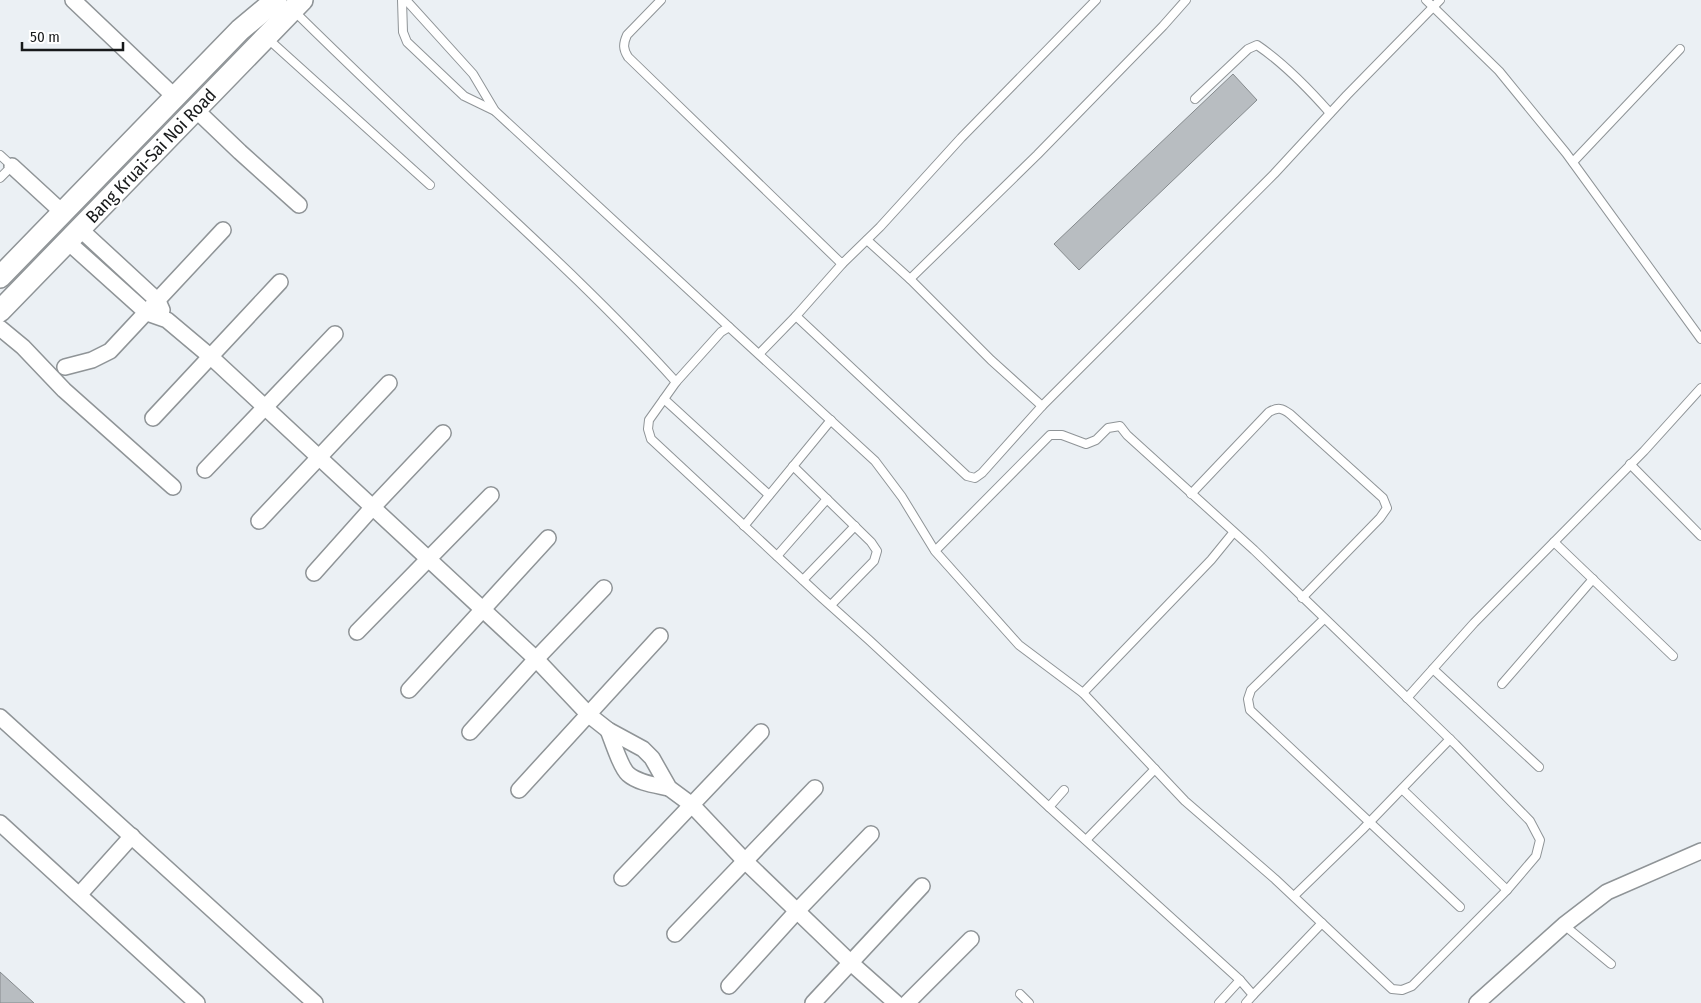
<svg xmlns="http://www.w3.org/2000/svg" width="1701" height="1003" font-family="'Fira Sans Condensed',sans-serif">
<style>
.building{fill:#b8bdc1;stroke:#858a8d}
.lines{fill:none;stroke-linecap:round;stroke-linejoin:round}
.lane-casing{stroke:#8f9497;stroke-width:10}
.street-casing{stroke:#8f9497;stroke-width:18}
.secondary-casing{stroke:#8f9497;stroke-width:24}
.lane{stroke:#fff;stroke-width:8}
.street{stroke:#fff;stroke-width:15}
.secondary{stroke:#fff;stroke-width:21}
.labels{text-anchor:middle;stroke-width:4.5;stroke-linejoin:round;paint-order:stroke}
.street-label{font-size:18px;fill:#17191a;stroke:#fff}
</style>
<rect width="100%" height="100%" fill="#ebf0f4"/>
<!-- building -->
<g class="building">
<path d="M 1233,74 L 1257,100 L 1079,270 L 1054,244 Z"/>
<path d="M 0,972 L 34,1003 L 0,1003 Z"/>
</g>
<g class="lines">
<!-- lane casing -->
<g class="lane-casing">
<g id="lane">
<path d="M 402,0 L 403,32 L 407,42 L 464,96 L 495,111"/>
<path d="M 406,0 L 473,74 L 495,111 L 729,327"/>
<path d="M 661,0 L 627,35 C 623,44 623,49 628,57 L 842,264 L 880,227 L 961,138 L 1096,0"/>
<path d="M 1426,0 L 1499,71 L 1566,153 L 1701,339"/>
<path d="M 294,11 C 353,69 413,126 474,183 C 543,247 613,312 676,382 L 649,420 L 648,429 L 651,439 L 821,597 L 869,640 L 1049,807 L 1240,980 L 1253,995 L 1246,1003"/>
<path d="M 267,38 L 430,185"/>
<path d="M 1195,99 L 1248,49 L 1257,45 C 1285,64 1308,88 1330,113"/>
<path d="M 0,155 L 12,166 L 0,178"/>
<path d="M 1573,162 L 1680,49"/>
<path d="M 867,240 L 910,279 L 1037,155 L 1163,26 L 1186,0"/>
<path d="M 842,264 L 796,316 L 967,476 L 975,478 L 982,473 L 1042,406 L 1274,174 L 1347,95 L 1440,0"/>
<path d="M 910,279 L 991,360 L 1042,406"/>
<path d="M 759,354 L 796,316"/>
<path d="M 676,382 L 721,332 L 729,327 L 875,461 L 902,497 L 935,551 L 1019,645 L 1083,693 L 1185,801 L 1275,879 L 1392,989 L 1402,990 L 1412,986 L 1507,890 L 1536,856 L 1540,840 L 1530,821 L 1455,744 L 1254,550 L 1127,435 L 1120,426 L 1108,428 L 1096,440 L 1086,444 L 1062,435 L 1050,435 L 935,551"/>
<path d="M 664,399 L 769,495"/>
<path d="M 1630,464 L 1701,536"/>
<path d="M 793,466 L 871,542 L 877,551 L 874,561 L 831,605"/>
<path d="M 1191,494 L 1269,412 C 1278,407 1282,408 1290,414 L 1383,498 L 1387,508 L 1380,518 L 1302,598"/>
<path d="M 744,526 L 831,420"/>
<path d="M 1554,542 L 1673,656"/>
<path d="M 777,556 L 827,499"/>
<path d="M 803,580 L 855,526"/>
<path d="M 1324,619 L 1251,690 L 1248,699 L 1250,710 L 1460,907"/>
<path d="M 1433,669 L 1539,767"/>
<path d="M 1502,684 L 1593,579"/>
<path d="M 1083,693 L 1211,560 L 1233,533"/>
<path d="M 1407,698 L 1474,623 L 1644,451 L 1701,388"/>
<path d="M 1402,789 L 1507,890"/>
<path d="M 1049,807 L 1064,790"/>
<path d="M 1086,840 L 1155,769"/>
<path d="M 1294,896 L 1362,830 L 1450,739"/>
<path d="M 1564,925 L 1611,964"/>
<path d="M 1020,994 L 1029,1003"/>
<path d="M 1253,995 L 1322,923"/>
<path d="M 1219,1003 L 1240,980"/>
</g>
</g>
<!-- street casing -->
<g class="street-casing">
<g id="street">
<path d="M 73,0 L 175,97"/>
<path d="M 195,109 L 240,152 L 299,205"/>
<path d="M 12,166 L 62,212"/>
<path d="M 80,229 L 158,301 L 162,310"/>
<path d="M 68,242 L 147,313 L 167,320 L 211,357 L 536,659 L 589,715 L 608,730 L 643,749 L 652,758 L 669,788 L 692,805 L 745,861 L 851,963 L 896,1003"/>
<path d="M 0,328 L 23,347 L 64,390 L 173,487"/>
<path d="M 65,367 L 92,360 L 110,351 L 223,230"/>
<path d="M 153,418 L 280,282"/>
<path d="M 205,470 L 335,334"/>
<path d="M 259,521 L 389,383"/>
<path d="M 314,573 L 372,508 L 443,433"/>
<path d="M 357,632 L 491,495"/>
<path d="M 409,690 L 548,538"/>
<path d="M 0,717 L 315,1003"/>
<path d="M 608,730 C 612,740 621,768 628,774 C 638,783 656,785 669,788"/>
<path d="M 470,732 L 536,659 L 604,588"/>
<path d="M 519,790 L 660,636"/>
<path d="M 0,823 L 197,1003"/>
<path d="M 622,878 L 761,732"/>
<path d="M 79,895 L 132,836"/>
<path d="M 675,934 L 815,788"/>
<path d="M 729,986 L 797,911 L 871,834"/>
<path d="M 813,1003 L 922,886"/>
<path d="M 907,1003 L 971,939"/>
<path d="M 1477,1003 L 1564,925 L 1607,892 L 1701,851"/>
</g>
</g>
<!-- secondary casing -->
<g class="secondary-casing">
<g id="secondary">
<path d="M 0,277 L 240,30 L 276,0"/>
<path d="M 0,311 L 302,0"/>
</g>
</g>
<!-- lane -->
<use href="#lane" class="lane"/>
<!-- street -->
<use href="#street" class="street"/>
<!-- secondary -->
<use href="#secondary" class="secondary"/>
</g>
<g class="labels">
<!-- street labels -->
<g class="street-label">
<text transform="translate(151 156) rotate(-46)" y="6">Bang Kruai-Sai Noi Road</text>
</g>
</g>
<!-- scale -->
<path d="M22 42v8h101v-8" fill="none" stroke="#17191a" stroke-width="2.5"/>
<text x="30" y="42" font-size="15" fill="#17191a" stroke="#ffffff" stroke-width="4" paint-order="stroke">50 m</text>
</svg>
